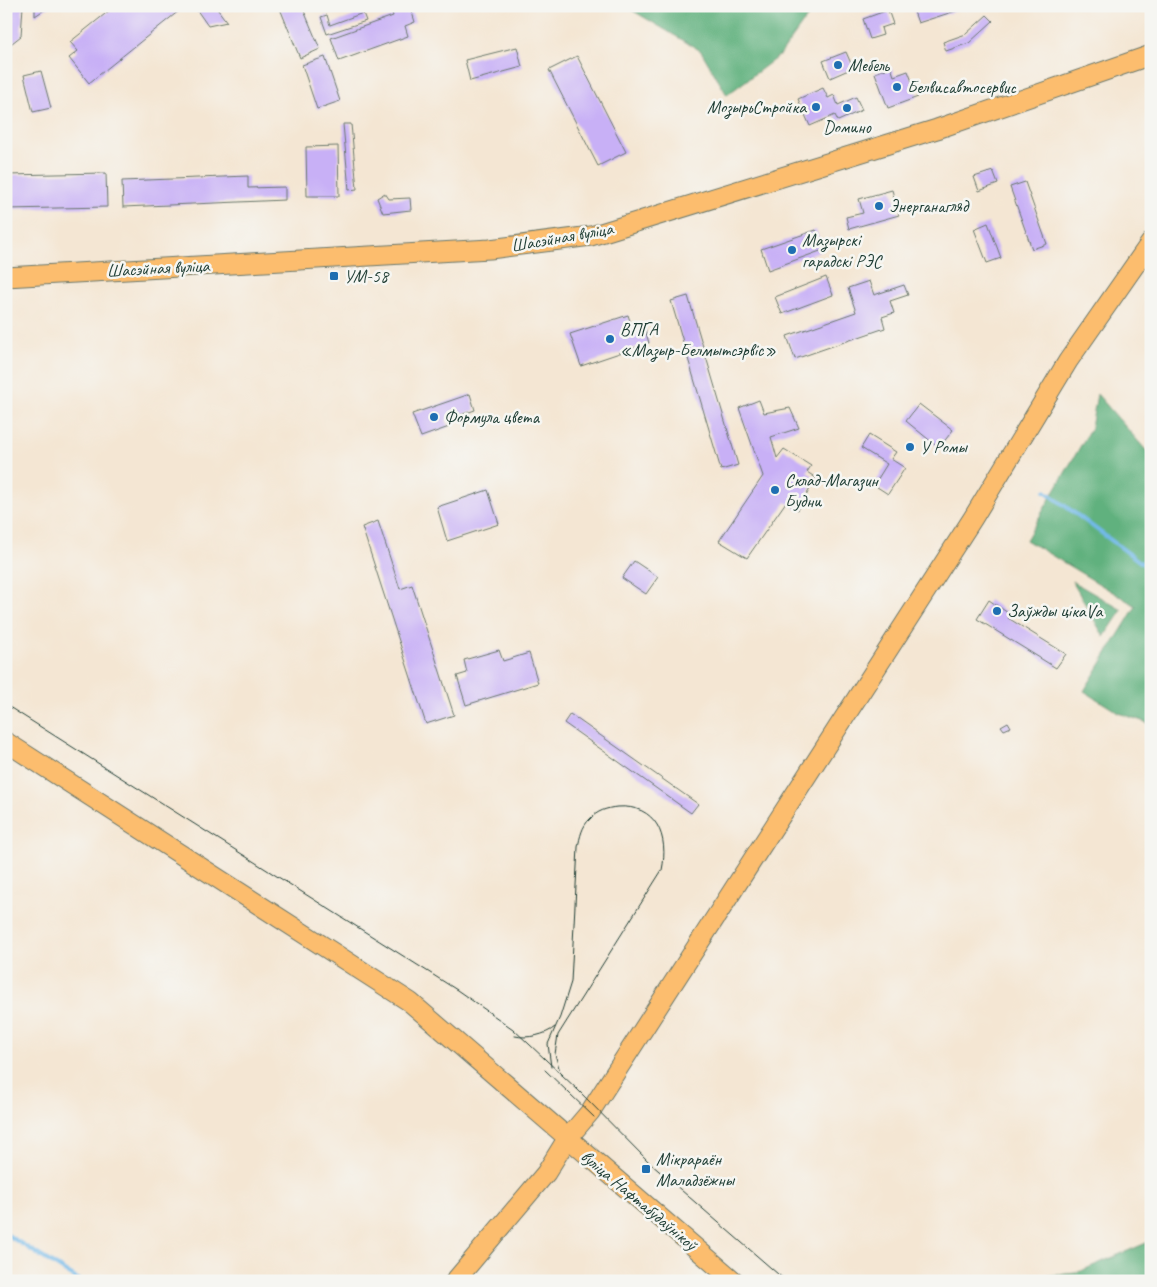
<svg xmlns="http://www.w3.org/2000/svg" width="1157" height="1287" font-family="Caveat,sans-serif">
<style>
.forest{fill:#60b17e;stroke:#407759}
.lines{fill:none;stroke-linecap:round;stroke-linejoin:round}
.stream{stroke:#72b9e9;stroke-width:4}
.building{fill:#c8b0f6}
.major-casing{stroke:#6a786c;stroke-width:21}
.major{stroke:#fcbd6e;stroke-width:19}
.tram{stroke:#1f3d34;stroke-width:1}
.poi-dot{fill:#1f6fb2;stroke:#f6f6f2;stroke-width:2}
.labels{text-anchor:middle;stroke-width:5;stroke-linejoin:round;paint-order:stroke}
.poi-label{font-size:18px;fill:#1f3d34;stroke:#f6f6f2;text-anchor:start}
.street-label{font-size:18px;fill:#1f3d34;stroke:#f6f6f2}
</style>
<rect width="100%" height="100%" fill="#f6f6f2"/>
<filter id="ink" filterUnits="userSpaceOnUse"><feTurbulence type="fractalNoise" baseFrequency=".02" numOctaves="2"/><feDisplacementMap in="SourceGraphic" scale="10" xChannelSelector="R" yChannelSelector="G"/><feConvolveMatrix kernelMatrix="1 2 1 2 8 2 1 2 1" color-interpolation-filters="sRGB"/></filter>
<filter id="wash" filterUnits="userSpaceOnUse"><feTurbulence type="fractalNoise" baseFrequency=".0096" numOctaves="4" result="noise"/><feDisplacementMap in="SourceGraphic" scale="20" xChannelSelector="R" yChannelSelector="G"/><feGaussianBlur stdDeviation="1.12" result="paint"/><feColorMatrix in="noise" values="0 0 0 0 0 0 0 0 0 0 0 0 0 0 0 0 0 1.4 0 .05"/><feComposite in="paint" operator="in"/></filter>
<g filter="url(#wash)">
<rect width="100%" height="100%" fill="#f4e6d3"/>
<!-- forest -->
<g class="forest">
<path d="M 625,6 L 815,6 L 780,55 L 727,95 L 701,51 Z"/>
<path d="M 1097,394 L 1151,456 L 1151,724 L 1119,713 L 1084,691 L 1136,606 L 1026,540 L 1091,428 Z"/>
<path d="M 1072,581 L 1122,610 L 1104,637 Z"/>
<path d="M 1151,1241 L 1151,1281 L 995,1281 L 1076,1273 Z"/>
</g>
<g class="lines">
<!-- stream -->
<g class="stream">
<path d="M 1045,491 L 1151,570"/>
<path d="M 6,1234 L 80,1281"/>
</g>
</g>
<g id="blocks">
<!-- building -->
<g class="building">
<path d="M 9,6 L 23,6 L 21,36 L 7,47 Z"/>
<path d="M 35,6 L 50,6 L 35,16 Z"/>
<path d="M 115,6 L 185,6 L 89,83 L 69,58 L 78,51 L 70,42 Z"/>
<path d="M 194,6 L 215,6 L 227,22 L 208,26 Z"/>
<path d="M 279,6 L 302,6 L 320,49 L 300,58 Z"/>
<path d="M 390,6 L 410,6 L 415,22 L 405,26 L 408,36 L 339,61 L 331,38 L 393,16 Z"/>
<path d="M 912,6 L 968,6 L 968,7 L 918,23 Z"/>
<path d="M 888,10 L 893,24 L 881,28 L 883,35 L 870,39 L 863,19 Z"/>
<path d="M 363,13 L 366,21 L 327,34 L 321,17 L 327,15 L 330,25 Z"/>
<path d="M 987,15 L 993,21 L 969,43 L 946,51 L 943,42 L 966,34 Z"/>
<path d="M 517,47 L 522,67 L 470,81 L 465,60 Z"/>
<path d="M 846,52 L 853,68 L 830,78 L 823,61 Z"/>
<path d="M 577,56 L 626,152 L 598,166 L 549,70 Z"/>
<path d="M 325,57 L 340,101 L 317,109 L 302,65 Z"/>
<path d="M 891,67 L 894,76 L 908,71 L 918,97 L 888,108 L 875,73 Z"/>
<path d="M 41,71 L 51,108 L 33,112 L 24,75 Z"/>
<path d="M 823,88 L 828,98 L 834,95 L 838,105 L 856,97 L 862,110 L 838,121 L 835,115 L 810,126 L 798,99 Z"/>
<path d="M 343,124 L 351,124 L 357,189 L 349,190 Z"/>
<path d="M 338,146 L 339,196 L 307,196 L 306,147 Z"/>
<path d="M 993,171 L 998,184 L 979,191 L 974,177 Z"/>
<path d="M 106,173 L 107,207 L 6,209 L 6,175 Z"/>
<path d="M 248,176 L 248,188 L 285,187 L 285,200 L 123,207 L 122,181 Z"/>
<path d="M 1025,182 L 1047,244 L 1032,249 L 1010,187 Z"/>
<path d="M 892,190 L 899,215 L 849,229 L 846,217 L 863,213 L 859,199 Z"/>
<path d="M 385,193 L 389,199 L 410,198 L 411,210 L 383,213 L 377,198 Z"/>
<path d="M 988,223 L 1001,258 L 987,263 L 974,229 Z"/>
<path d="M 816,230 L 823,250 L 768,270 L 761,249 Z"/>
<path d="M 826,277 L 833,295 L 782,314 L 775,297 Z"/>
<path d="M 869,281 L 874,295 L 904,285 L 908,295 L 890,301 L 894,313 L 882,317 L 885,328 L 795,359 L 787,336 L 856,312 L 848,288 Z"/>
<path d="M 688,296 L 738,465 L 721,470 L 671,301 Z"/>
<path d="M 628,315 L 632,327 L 643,323 L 649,343 L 581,366 L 570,334 Z"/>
<path d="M 470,394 L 475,410 L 446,420 L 449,427 L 421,437 L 412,414 Z"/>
<path d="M 759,400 L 764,413 L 790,408 L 799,428 L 771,437 L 777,458 L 784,449 L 811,466 L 807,472 L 816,478 L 798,510 L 786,502 L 747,558 L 719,541 L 763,476 L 739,408 Z"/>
<path d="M 919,404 L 953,430 L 939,448 L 906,421 Z"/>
<path d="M 869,435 L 896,452 L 891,459 L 905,468 L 888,494 L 874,485 L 887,464 L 861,448 Z"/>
<path d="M 488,490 L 499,524 L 447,541 L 437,507 Z"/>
<path d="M 378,521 L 400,589 L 412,585 L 454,715 L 426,724 L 362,527 Z"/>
<path d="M 634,561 L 658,577 L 646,594 L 622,578 Z"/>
<path d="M 989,600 L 1011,615 L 1008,618 L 1066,654 L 1056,668 L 977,619 Z"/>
<path d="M 499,650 L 503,661 L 529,653 L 538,683 L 466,705 L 457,676 L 467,673 L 464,660 Z"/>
<path d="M 570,714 L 698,804 L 691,813 L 564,723 Z"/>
<path d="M 1008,722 L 1011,727 L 1004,730 L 1001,726 Z"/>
</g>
</g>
</g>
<g filter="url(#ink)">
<use href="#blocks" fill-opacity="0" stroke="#6a786c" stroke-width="1"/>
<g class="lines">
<!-- major casing -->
<g class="major-casing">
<g id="major">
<path d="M 6,277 L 490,249 L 591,236 L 937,129 L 1151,55"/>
<path d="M 6,742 L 410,1002 L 734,1281"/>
<path d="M 455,1281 L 546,1173 L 567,1139 L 590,1112 L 973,518 L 1068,361 L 1151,242"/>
</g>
</g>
<!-- major -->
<use href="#major" class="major"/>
<!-- tram -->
<g class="tram">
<path d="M 6,705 L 457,990 L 513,1029 L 578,1090 L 651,1164 L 786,1281"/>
<path d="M 515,1036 C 527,1039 546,1035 555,1027"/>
<path d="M 551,1067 L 548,1044 L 560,1017 L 571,982 L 578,847 C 580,837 582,826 590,819 C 597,811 607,808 617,807 C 657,804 669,837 662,870 L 558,1035 L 555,1054 L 561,1075"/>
<path d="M 545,1070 L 594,1117"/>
</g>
</g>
</g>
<!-- markers -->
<g class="poi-dot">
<circle cx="838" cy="65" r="5"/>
<circle cx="897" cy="87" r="5"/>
<circle cx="816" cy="107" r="5"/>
<circle cx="847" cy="108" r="5"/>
<circle cx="879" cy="206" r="5"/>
<circle cx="792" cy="250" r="5"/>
<rect x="329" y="271" width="10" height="10" rx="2.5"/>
<circle cx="610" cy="339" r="5"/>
<circle cx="434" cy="417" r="5"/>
<circle cx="910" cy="447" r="5"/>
<circle cx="775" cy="490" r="5"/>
<circle cx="997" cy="611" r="5"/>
<rect x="641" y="1164" width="10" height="10" rx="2.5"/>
</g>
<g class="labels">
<!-- poi labels -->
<g class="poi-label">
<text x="848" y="71">Мебель</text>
<text x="907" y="93">Белвисавтосервис</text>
<text x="806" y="113" text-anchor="end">МозырьСтройка</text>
<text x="847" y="133" text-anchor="middle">Dомино</text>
<text x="889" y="212">Энерганагляд</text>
<text x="802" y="246">Мазырскі<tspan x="802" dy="21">гарадскі РЭС</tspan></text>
<text x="344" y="282">УМ-58</text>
<text x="620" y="335">ВПГА<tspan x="620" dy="21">«Мазыр-Белмытсэрвіс»</tspan></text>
<text x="444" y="423">Формула цвета</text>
<text x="920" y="453">У Ромы</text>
<text x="785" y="486">Склад-Магазин<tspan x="785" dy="21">Будни</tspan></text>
<text x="1007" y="617">Заўжды цікаVа</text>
<text x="656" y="1165">Мікрараён<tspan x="656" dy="21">Маладзёжны</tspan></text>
</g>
<!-- street labels -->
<g class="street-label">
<text transform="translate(562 237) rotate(-10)" y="6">Шасэйная вуліца</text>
<text transform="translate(158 268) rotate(-3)" y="6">Шасэйная вуліца</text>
<text transform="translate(639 1200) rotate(40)" y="6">вуліца Нафтабудаўнікоў</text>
</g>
</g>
<!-- margin -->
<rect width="1157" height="1287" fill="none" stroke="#f6f6f2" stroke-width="25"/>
</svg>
